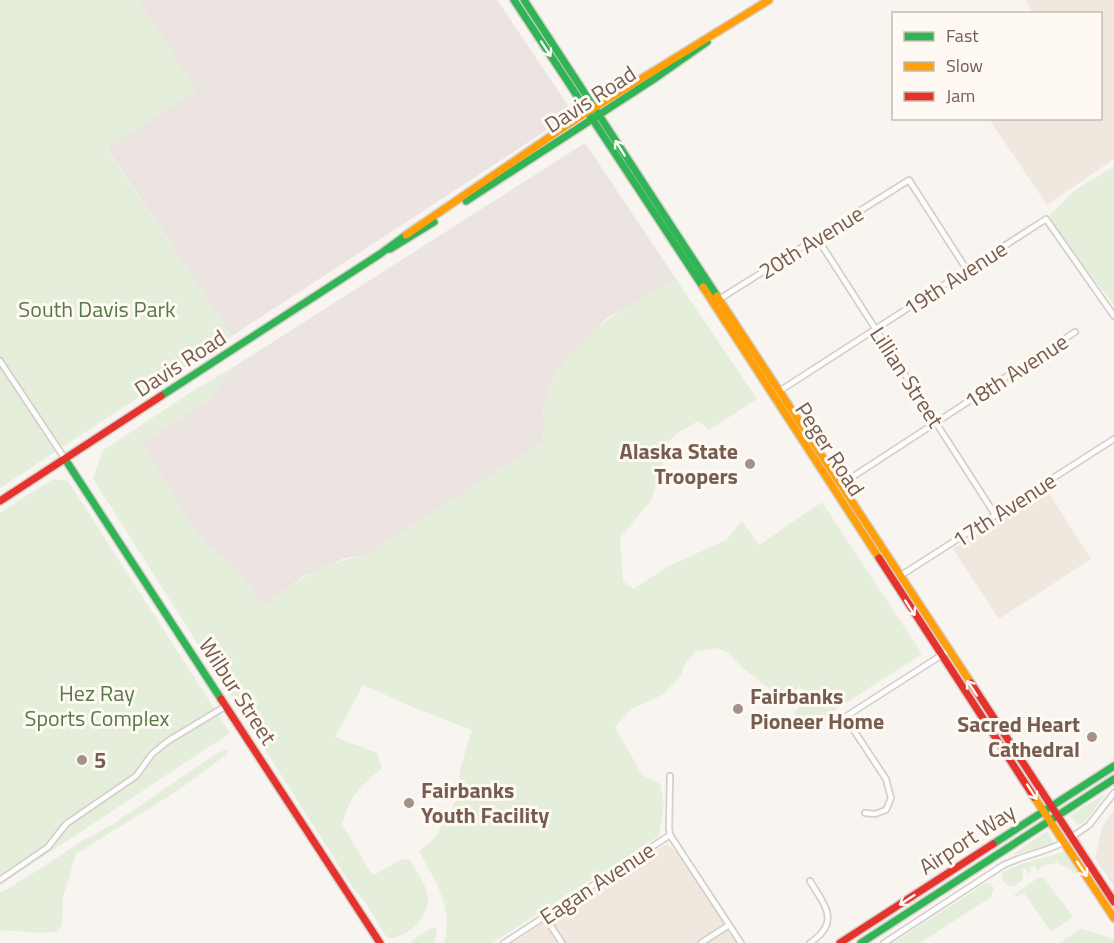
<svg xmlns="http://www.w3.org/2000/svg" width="1114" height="943" font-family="'Titillium Web',sans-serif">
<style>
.residential{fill:#f0e7de}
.industrial{fill:#ebe4e0}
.green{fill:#e5eedb}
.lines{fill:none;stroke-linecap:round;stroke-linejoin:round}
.street-casing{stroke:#d5d0cb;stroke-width:8}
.fast-casing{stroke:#d6d0ca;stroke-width:10}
.slow-casing{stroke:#d6d0ca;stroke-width:10}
.jam-casing{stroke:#d6d0ca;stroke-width:10}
.street{stroke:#fefdfd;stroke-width:4.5}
.fast{stroke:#30b455;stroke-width:7}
.slow{stroke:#ff9f0a;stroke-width:7}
.jam{stroke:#e5322d;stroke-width:7}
.oneway{stroke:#fef9f2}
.poi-dot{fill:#a49288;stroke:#fef9f2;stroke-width:2}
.labels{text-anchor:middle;stroke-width:6;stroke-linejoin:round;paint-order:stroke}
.street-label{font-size:22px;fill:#765d50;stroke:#fef9f2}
.park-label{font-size:22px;fill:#567a48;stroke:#fef9f2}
.poi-label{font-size:22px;font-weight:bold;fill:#765d50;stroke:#fef9f2;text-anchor:start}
</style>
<rect width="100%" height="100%" fill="#f8f4f0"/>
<!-- residential -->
<g class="residential">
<path d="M 1025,0 L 1114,0 L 1114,159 L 1047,205 L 989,119 L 1100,118 L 1100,14 L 1033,13 Z"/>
<path d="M 1046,489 L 1091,559 L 999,619 L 953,549 Z"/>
<path d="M 1114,810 L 1114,887 L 1095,858 L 1102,827 Z"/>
<path d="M 667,844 L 679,854 L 736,943 L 512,943 L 634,863 Z"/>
</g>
<!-- industrial -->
<g class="industrial">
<path d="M 138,0 L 497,0 L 573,113 L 232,336 L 107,148 L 196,90 Z"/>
<path d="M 585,143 L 676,279 L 606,319 L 571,353 L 552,380 L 543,408 L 543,442 L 365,556 L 345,558 L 302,577 L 267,604 L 258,600 L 237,569 L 205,543 L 182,511 L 142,444 L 208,400 L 232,368 Z"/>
</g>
<!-- green -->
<g class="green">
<path d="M 0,0 L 138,0 L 196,90 L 107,149 L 232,336 L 0,488 Z"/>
<path d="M 1114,166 L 1114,305 L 1046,219 L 1074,191 Z"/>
<path d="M 676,279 L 757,399 L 709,430 L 698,421 C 684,430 661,439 664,458 L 652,499 L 620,538 L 623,581 L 633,589 L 671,565 L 726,540 L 742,521 L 759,545 L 822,502 L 922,654 L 799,733 L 796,729 L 794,713 L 809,695 L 799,687 L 784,701 L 743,668 L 727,652 L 716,648 L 696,651 L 684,665 L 681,676 L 662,695 L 631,709 L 615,727 L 642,775 L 660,784 L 664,805 L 659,836 L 492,943 L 444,943 C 454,906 435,882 419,851 L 435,838 L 457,799 L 461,766 L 472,730 L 415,708 L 363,685 L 335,737 L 377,753 L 382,768 C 359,788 351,794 342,824 L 371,873 L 374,875 L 402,859 L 410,860 C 416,871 428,886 428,899 C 428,919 406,939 387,938 L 365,902 L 353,888 L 93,479 L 102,451 L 199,387 L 232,368 L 208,400 L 142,444 L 182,511 L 205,543 L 237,569 L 258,600 L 267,604 C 296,580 327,561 365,556 L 543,442 C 544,431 541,417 544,406 C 559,340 623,309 676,279 Z"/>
<path d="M 53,479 L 68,481 L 230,733 L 0,885 L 0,513 Z"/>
<path d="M 229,750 L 226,755 L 177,791 L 76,854 L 63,897 L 62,925 L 58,931 L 42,933 L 0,930 L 0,893 L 45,866 L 82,841 L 113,824 L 216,754 L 222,751 Z"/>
<path d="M 1107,793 C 1096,803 1091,821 1078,825 L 1070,816 L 1072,814 Z"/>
<path d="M 1048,832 L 1053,842 L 1050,845 L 1012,855 L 1042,834 Z"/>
<path d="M 1064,852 L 1077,871 L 1075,874 L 1069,868 L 1059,864 L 1058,859 L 1056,863 L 1044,865 L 1037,871 L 1035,866 L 1029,866 L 1032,868 L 1028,869 L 1028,871 L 1033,869 L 1028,874 L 1025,868 L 1023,868 L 1023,880 L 1014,886 L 1008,886 L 1003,881 L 1001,873 L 1021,864 Z"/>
<path d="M 1039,877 L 1044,878 L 1072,915 L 1069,920 L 1051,932 L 1024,893 L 1016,897 L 1014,895 Z"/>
<path d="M 986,883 L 990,883 L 994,888 L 991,897 L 920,943 L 893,943 Z"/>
<path d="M 430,928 L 436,928 L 437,930 L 434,943 L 409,943 Z"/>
<path d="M 1081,929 L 1114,939 L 1114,943 L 1060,943 Z"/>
</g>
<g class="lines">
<!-- street casing -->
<g class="street-casing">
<g id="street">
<path d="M 817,238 L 996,516"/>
<path d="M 718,300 L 909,180 L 967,270"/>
<path d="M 0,361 L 65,459"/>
<path d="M 778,392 L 1046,219 L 1114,316"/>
<path d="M 840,485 L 1075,332"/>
<path d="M 900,576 L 1114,439"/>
<path d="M 865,813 L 875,814 L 886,810 L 891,798 L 886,779 L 845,717 L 948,651"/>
<path d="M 670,835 L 741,943"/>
<path d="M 1072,837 L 1089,825 L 1114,793"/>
<path d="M 0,880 L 48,847 L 66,824 L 136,776 L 152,754 L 168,741 L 226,706"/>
<path d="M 545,917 L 562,943"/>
<path d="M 504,943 L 670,835 L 669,828 L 670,776"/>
<path d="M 701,943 L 729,925"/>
<path d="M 810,943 C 841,922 825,906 810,881"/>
<path d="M 884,943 L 1002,866 C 1022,855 1044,853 1064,842"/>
</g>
</g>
<!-- fast casing -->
<g class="fast-casing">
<g id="fast">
<path d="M 514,0 L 703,287"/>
<path d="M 524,0 L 717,296"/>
<path d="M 466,201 L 657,77 L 707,42"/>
<path d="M 390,249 L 434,222"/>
<path d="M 161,396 L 380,254 L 406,235"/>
<path d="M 65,459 L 221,699"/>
<path d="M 993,844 L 1114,766"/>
<path d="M 861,943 L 1114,779"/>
</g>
</g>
<!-- slow casing -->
<g class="slow-casing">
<g id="slow">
<path d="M 406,235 L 576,119 L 769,0"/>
<path d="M 703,287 L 879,558"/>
<path d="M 717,296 L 971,683"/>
<path d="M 1034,797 L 1114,918"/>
</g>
</g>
<!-- jam casing -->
<g class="jam-casing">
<g id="jam">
<path d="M 0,501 L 161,396"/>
<path d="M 879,558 L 1034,797"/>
<path d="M 971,683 L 1114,902"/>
<path d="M 221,699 L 380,943"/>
<path d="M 840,943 L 993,844"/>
</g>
</g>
<!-- street -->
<use href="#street" class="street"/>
<!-- fast -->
<use href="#fast" class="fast"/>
<!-- slow -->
<use href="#slow" class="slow"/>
<!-- jam -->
<use href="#jam" class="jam"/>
</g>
<!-- one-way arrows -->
<defs><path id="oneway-shaft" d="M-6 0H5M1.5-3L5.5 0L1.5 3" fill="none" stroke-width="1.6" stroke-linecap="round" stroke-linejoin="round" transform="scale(1.5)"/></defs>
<g class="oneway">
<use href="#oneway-shaft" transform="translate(546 49) rotate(57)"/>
<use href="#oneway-shaft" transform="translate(620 148) rotate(-122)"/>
<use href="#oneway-shaft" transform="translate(910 608) rotate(57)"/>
<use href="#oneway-shaft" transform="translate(972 688) rotate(-123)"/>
<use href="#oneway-shaft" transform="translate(1032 792) rotate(57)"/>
<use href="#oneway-shaft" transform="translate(1082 869) rotate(56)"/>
<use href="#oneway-shaft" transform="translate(907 900) rotate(147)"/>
</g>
<!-- markers -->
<g class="poi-dot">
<circle cx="750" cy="464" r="6"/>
<circle cx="738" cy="709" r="6"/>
<circle cx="1092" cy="737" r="6"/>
<circle cx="82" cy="760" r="6"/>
<circle cx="409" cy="803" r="6"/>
</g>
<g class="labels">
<!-- street labels -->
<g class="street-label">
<text transform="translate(590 99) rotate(-33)" y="8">Davis Road</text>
<text transform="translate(811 242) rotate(-32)" y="8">20th Avenue</text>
<text transform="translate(955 278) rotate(-33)" y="8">19th Avenue</text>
<text transform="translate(180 363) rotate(-33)" y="8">Davis Road</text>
<text transform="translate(1016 371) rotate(-33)" y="8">18th Avenue</text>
<text transform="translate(907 377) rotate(57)" y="8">Lillian Street</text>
<text transform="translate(830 449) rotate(57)" y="8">Peger Road</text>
<text transform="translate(1004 510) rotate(-33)" y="8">17th Avenue</text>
<text transform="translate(238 691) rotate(57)" y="8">Wilbur Street</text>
<text transform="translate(967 839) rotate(-33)" y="8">Airport Way</text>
<text transform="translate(597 883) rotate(-33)" y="8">Eagan Avenue</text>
</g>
<!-- park labels -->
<g class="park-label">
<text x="97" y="317">South Davis Park</text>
<text x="97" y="701">Hez Ray<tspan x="97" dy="25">Sports Complex</tspan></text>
</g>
<!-- poi labels -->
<g class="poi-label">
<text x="738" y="459" text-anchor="end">Alaska State<tspan x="738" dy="25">Troopers</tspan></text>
<text x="750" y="704">Fairbanks<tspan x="750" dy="25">Pioneer Home</tspan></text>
<text x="1080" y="732" text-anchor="end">Sacred Heart<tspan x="1080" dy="25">Cathedral</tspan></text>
<text x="94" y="768">5</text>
<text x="421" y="798">Fairbanks<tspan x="421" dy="25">Youth Facility</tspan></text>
</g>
</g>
<!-- legend -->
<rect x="892" y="12" width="210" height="108" fill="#fef9f2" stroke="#c8bbb1" stroke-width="1.5"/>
<rect x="904" y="32" width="30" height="9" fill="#30b455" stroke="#c8bbb1" stroke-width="1.5"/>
<text x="946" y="42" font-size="18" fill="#765d50">Fast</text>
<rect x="904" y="62" width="30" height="9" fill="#ff9f0a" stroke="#c8bbb1" stroke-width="1.5"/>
<text x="946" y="72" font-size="18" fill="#765d50">Slow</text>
<rect x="904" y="92" width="30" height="9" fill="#e5322d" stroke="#c8bbb1" stroke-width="1.5"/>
<text x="946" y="102" font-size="18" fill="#765d50">Jam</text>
</svg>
